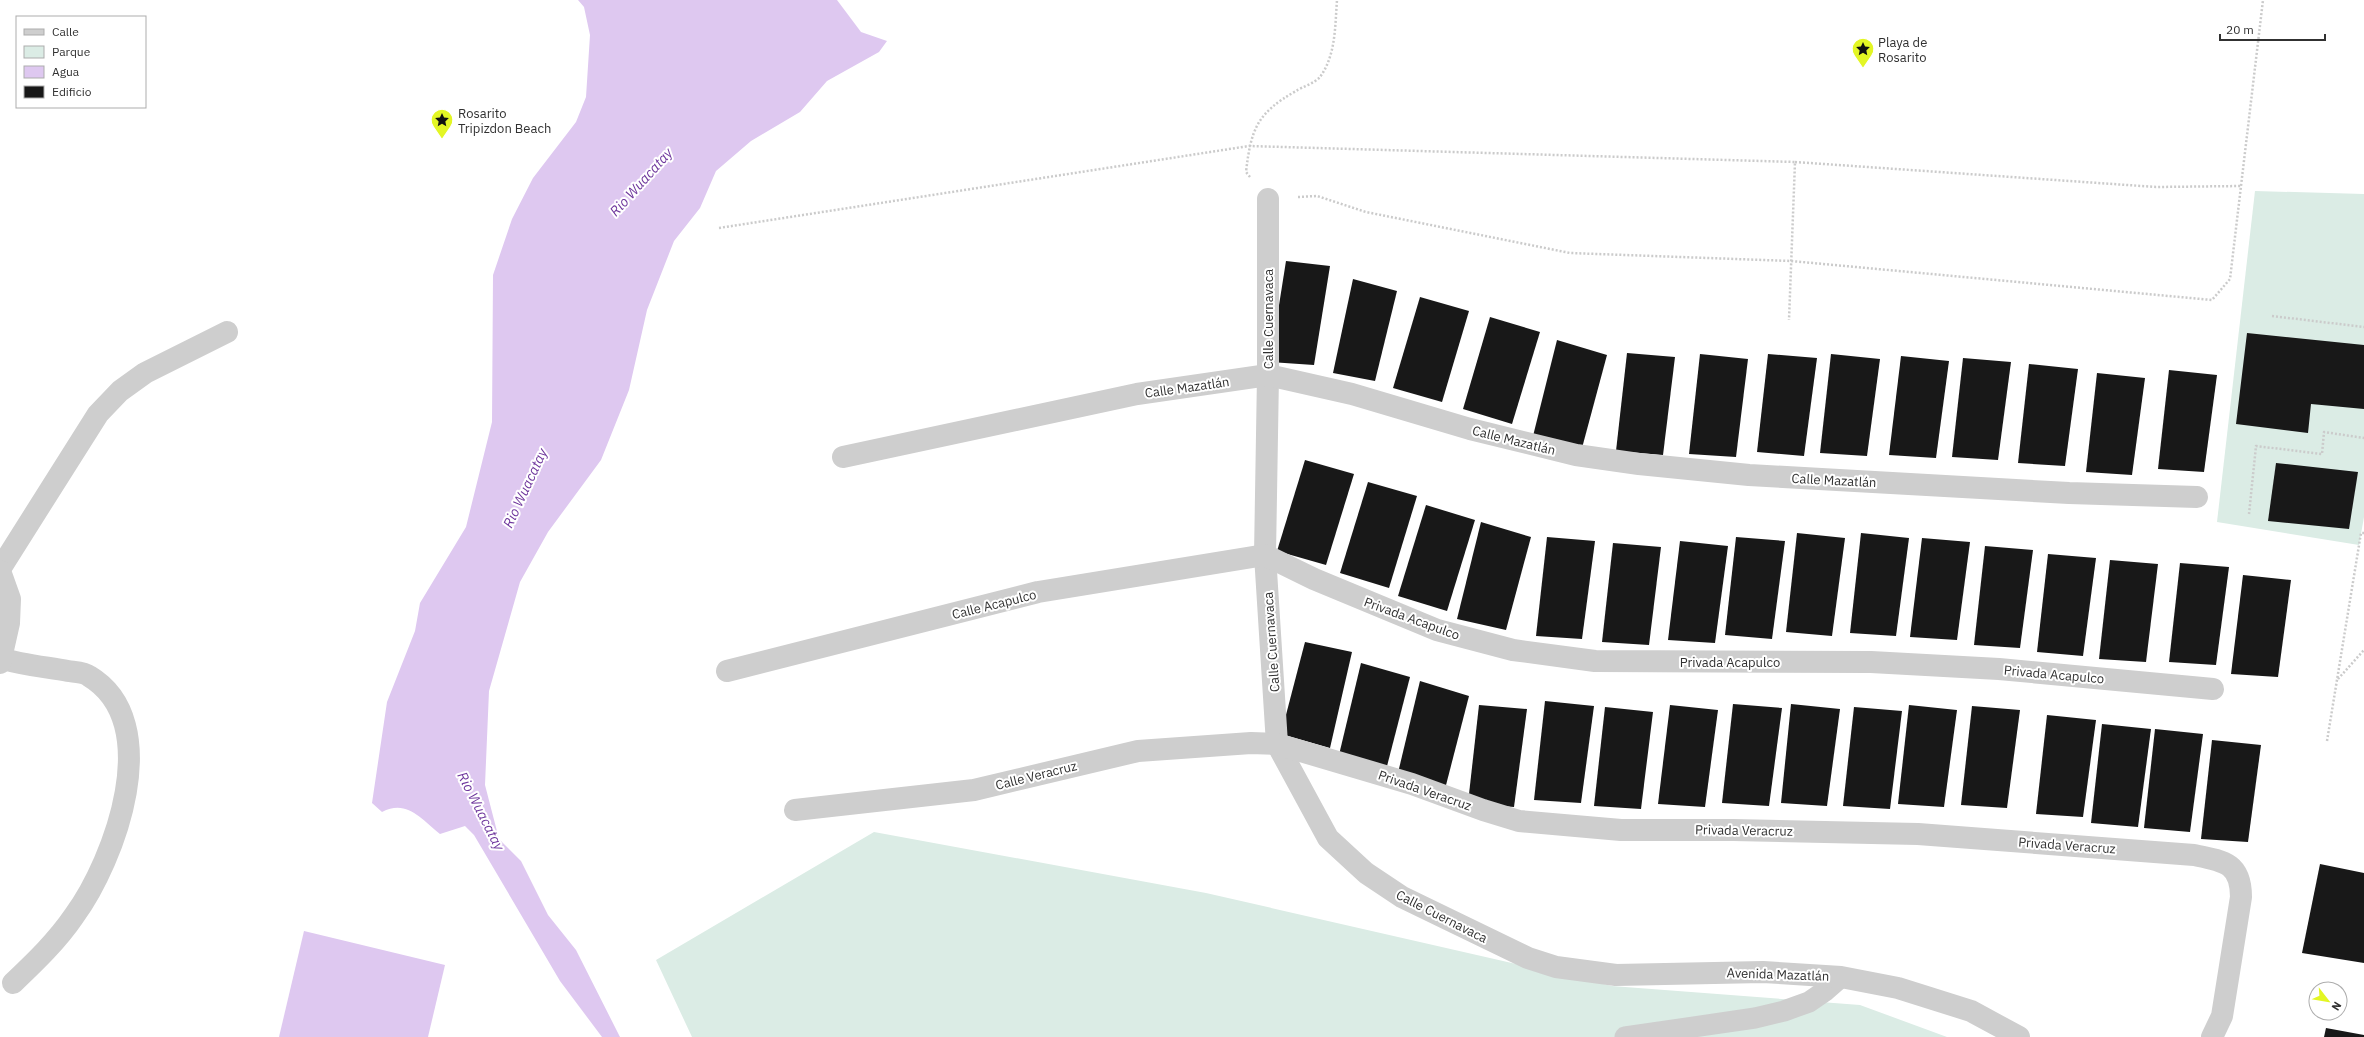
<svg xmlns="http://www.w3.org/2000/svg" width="2364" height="1037" font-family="'IBM Plex Sans',sans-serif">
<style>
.green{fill:#dbece5}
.water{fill:#dec8f0}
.building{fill:#181818}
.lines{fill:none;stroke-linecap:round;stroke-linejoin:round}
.path{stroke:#cbcbcb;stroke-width:2.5;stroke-dasharray:2 2;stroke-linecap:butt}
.service{stroke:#cecece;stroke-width:21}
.minor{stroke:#cecece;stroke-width:22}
.tertiary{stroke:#cecece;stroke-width:22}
.labels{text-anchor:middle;stroke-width:4;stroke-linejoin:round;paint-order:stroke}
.poi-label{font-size:13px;fill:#313131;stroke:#fff;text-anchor:start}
.street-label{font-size:13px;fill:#313131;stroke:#fff}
.water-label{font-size:14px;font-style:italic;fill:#6e369c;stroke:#fff}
</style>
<rect width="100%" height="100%" fill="#fff"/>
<!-- green -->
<g class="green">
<path d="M 2255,191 L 2364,194 L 2364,517 L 2359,545 L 2217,522 Z"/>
<path d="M 874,832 L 1206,893 L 1612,986 L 1860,1005 L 1947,1037 L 692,1037 L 656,960 Z"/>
</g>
<!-- water -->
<g class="water">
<path d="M 578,0 L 837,0 L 861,32 L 887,41 L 879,52 L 827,81 L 800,112 L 751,141 L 716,171 L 700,208 L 674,241 L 647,310 L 629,390 L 601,460 L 548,532 L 520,582 L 489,691 L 485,785 L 499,839 L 521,861 L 548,915 L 576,950 L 620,1037 L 602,1037 L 560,981 L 474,835 L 465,826 L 440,834 C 421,819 407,799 382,812 L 372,803 L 387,702 L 415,631 L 420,603 L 466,527 L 492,422 L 493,275 L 512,219 L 533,178 L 576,122 L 586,97 L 590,35 L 584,7 Z"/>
<path d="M 304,931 L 445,965 L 428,1037 L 279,1037 Z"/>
</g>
<!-- building -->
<g class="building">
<path d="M 1286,261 L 1330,266 L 1314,365 L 1270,362 Z"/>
<path d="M 1353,279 L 1397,291 L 1375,381 L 1333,373 Z"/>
<path d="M 1420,297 L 1469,311 L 1442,402 L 1393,388 Z"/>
<path d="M 1490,317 L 1540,332 L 1512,424 L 1463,409 Z"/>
<path d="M 2247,333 L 2364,345 L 2364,409 L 2311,404 L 2308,433 L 2236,424 Z"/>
<path d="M 1557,340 L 1607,355 L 1582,448 L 1533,436 Z"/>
<path d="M 1627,353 L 1675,357 L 1663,455 L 1616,451 Z"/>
<path d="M 1700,354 L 1748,359 L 1736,457 L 1689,454 Z"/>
<path d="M 1768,354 L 1817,358 L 1804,456 L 1757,452 Z"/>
<path d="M 1831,354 L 1880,359 L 1867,456 L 1820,453 Z"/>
<path d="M 1901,356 L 1949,361 L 1936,458 L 1889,455 Z"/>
<path d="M 1963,358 L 2011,362 L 1998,460 L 1952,457 Z"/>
<path d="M 2029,364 L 2078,369 L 2065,466 L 2018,463 Z"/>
<path d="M 2169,370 L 2217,375 L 2204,472 L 2158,469 Z"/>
<path d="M 2097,373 L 2145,378 L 2132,475 L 2086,472 Z"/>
<path d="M 1305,460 L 1354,474 L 1326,565 L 1277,551 Z"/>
<path d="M 2276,463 L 2358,472 L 2349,529 L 2268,521 Z"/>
<path d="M 1368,482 L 1417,496 L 1389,588 L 1340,573 Z"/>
<path d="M 1426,505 L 1475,520 L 1447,611 L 1398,596 Z"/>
<path d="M 1481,522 L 1531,537 L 1506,630 L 1457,619 Z"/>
<path d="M 1797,533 L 1845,538 L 1832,636 L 1786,632 Z"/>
<path d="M 1861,533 L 1909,538 L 1896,636 L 1850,633 Z"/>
<path d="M 1547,537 L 1595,541 L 1582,639 L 1536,636 Z"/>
<path d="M 1736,537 L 1785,541 L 1772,639 L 1725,635 Z"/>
<path d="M 1922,538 L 1970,542 L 1957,640 L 1910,637 Z"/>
<path d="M 1680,541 L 1728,546 L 1715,643 L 1668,640 Z"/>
<path d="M 1613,543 L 1661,547 L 1649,645 L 1602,642 Z"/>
<path d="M 1985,546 L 2033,550 L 2020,648 L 1974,645 Z"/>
<path d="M 2048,554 L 2096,558 L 2083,656 L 2037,652 Z"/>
<path d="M 2110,560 L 2158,564 L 2146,662 L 2099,659 Z"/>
<path d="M 2180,563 L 2229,567 L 2216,665 L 2169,662 Z"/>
<path d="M 2243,575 L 2291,580 L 2278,677 L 2231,674 Z"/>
<path d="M 1305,642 L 1352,652 L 1330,748 L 1281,734 Z"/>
<path d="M 1361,663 L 1410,677 L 1386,770 L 1338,759 Z"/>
<path d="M 1420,681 L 1469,696 L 1445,789 L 1397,777 Z"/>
<path d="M 1545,701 L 1594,706 L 1581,803 L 1534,800 Z"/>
<path d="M 1733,704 L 1782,708 L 1769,806 L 1722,803 Z"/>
<path d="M 1791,704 L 1840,709 L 1827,806 L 1781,803 Z"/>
<path d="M 1479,705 L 1527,709 L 1514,807 L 1468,803 Z"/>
<path d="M 1670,705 L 1718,710 L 1705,807 L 1658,804 Z"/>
<path d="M 1909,705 L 1957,710 L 1944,807 L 1898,804 Z"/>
<path d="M 1972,706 L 2020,710 L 2007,808 L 1961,805 Z"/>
<path d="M 1605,707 L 1653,712 L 1641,809 L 1594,806 Z"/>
<path d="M 1854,707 L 1902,711 L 1890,809 L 1843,806 Z"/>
<path d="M 2047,715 L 2096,720 L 2083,817 L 2036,814 Z"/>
<path d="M 2102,724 L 2151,729 L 2138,827 L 2091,823 Z"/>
<path d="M 2155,729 L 2203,734 L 2190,832 L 2144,828 Z"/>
<path d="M 2212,740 L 2261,745 L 2248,842 L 2201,839 Z"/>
<path d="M 2320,864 L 2364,873 L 2364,963 L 2302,953 Z"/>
<path d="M 2326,1028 L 2364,1035 L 2364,1037 L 2324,1037 Z"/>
</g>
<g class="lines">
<!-- path -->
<g class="path">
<path d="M 1795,162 L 2156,187 L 2242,186"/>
<path d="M 1250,177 L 1246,172 C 1251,129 1257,113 1296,91 C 1302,87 1315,83 1320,77 C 1336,55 1335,26 1337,0"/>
<path d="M 1298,197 L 1317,196 L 1366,212 L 1570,253 L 1791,261 L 2212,300 L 2230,279 L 2263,0"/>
<path d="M 719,228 L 1249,146 L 1795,162 L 1789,320"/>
<path d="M 2272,316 L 2364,327"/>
<path d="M 2249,514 L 2256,446 L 2322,454 L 2324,432 L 2364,438"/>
<path d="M 2338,679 L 2364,650"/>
<path d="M 2327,741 L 2361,533 L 2364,533"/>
</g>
<!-- service -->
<path class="service" d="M 1625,1037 L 1755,1018 L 1784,1011 L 1809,1002 L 1825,991 L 1841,977"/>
<!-- minor -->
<g class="minor">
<path d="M 1268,199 L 1268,375 L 1265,555 L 1277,744 L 1328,838 L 1366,873 L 1402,897 L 1528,958 L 1556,967 L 1616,975 L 1763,972 L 1841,977 L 1898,988 L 1971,1011 L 2019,1037"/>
<path d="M 843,457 L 1137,394 L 1268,375 L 1352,394 L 1470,429 L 1576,455 L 1639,464 L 1749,475 L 2069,493 L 2197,497"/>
<path d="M 0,569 L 98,414 L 120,391 L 145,373 L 227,332"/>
<path d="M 0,658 C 22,665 46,667 68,671 C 74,672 84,672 89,676 C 166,722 115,860 74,916 C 57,941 35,962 13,983"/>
<path d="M 727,671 L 1038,592 L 1265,555 L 1314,579 L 1437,630 L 1513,650 L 1595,661 L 1871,662 L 1999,669 L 2213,689"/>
<path d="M 795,810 L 974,790 L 1138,751 L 1251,743 L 1277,744 L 1412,784 L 1483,810 L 1519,821 L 1621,830 L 1733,830 L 1918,834 L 2194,855 C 2224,861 2241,863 2241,897 L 2222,1016 L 2212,1037"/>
</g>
<!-- tertiary -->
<path class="tertiary" d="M 0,571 L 10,599 L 9,623 L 0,663"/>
</g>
<!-- icons -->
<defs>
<g id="sight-pin" transform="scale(1.15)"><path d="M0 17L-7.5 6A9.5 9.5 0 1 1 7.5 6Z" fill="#e3f624" stroke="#fff"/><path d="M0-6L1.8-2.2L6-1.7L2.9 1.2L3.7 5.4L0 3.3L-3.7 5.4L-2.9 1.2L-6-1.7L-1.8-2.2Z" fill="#111"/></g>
</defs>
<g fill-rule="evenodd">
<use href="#sight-pin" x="1863" y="49"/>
<use href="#sight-pin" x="442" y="120"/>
</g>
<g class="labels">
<!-- poi labels -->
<g class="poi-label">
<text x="1878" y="47">Playa de<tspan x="1878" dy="15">Rosarito</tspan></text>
<text x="458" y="118">Rosarito<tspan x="458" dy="15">Tripizdon Beach</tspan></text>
</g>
<!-- street labels -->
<g class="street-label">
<text transform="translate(1268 319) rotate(-90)" y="5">Calle Cuernavaca</text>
<text transform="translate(1187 387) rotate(-8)" y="5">Calle Mazatlán</text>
<text transform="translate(1514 440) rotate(14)" y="5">Calle Mazatlán</text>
<text transform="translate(1834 480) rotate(3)" y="5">Calle Mazatlán</text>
<text transform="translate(994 604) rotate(-14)" y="5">Calle Acapulco</text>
<text transform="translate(1412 618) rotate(20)" y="5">Privada Acapulco</text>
<text transform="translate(1271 642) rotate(-94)" y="5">Calle Cuernavaca</text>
<text x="1730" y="667">Privada Acapulco</text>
<text transform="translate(2054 674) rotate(5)" y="5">Privada Acapulco</text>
<text transform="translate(1036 775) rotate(-14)" y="5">Calle Veracruz</text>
<text transform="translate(1425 790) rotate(19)" y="5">Privada Veracruz</text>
<text transform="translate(1744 830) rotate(1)" y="5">Privada Veracruz</text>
<text transform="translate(2067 845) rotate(4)" y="5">Privada Veracruz</text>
<text transform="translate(1442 916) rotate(27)" y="5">Calle Cuernavaca</text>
<text transform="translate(1778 974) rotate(2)" y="5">Avenida Mazatlán</text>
</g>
<!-- water labels -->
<g class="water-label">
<text transform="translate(641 182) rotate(-48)" y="5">Rio Wuacatay</text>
<text transform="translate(525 488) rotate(-65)" y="5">Rio Wuacatay</text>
<text transform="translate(481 811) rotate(63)" y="5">Rio Wuacatay</text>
</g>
</g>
<!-- legend -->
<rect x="16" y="16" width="130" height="92" fill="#ffffff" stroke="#adadad"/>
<rect x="24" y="29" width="20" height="6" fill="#cecece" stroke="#adadad"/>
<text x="52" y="36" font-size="12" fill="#313131">Calle</text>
<rect x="24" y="46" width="20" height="12" fill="#dbece5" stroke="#adadad"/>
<text x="52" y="56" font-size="12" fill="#313131">Parque</text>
<rect x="24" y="66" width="20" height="12" fill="#dec8f0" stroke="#adadad"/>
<text x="52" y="76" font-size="12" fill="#313131">Agua</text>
<rect x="24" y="86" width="20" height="12" fill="#181818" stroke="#adadad"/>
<text x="52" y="96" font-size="12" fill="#313131">Edificio</text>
<!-- north arrow -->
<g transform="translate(2328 1001) rotate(121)"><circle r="19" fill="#ffffff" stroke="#adadad"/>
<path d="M0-3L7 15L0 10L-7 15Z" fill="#e3f624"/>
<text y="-6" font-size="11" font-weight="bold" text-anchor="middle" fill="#313131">N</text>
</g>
<!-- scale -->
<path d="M2220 34v6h105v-6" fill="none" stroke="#313131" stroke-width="2"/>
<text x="2226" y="34" font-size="12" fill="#313131" stroke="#ffffff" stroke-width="3" paint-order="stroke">20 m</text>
</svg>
